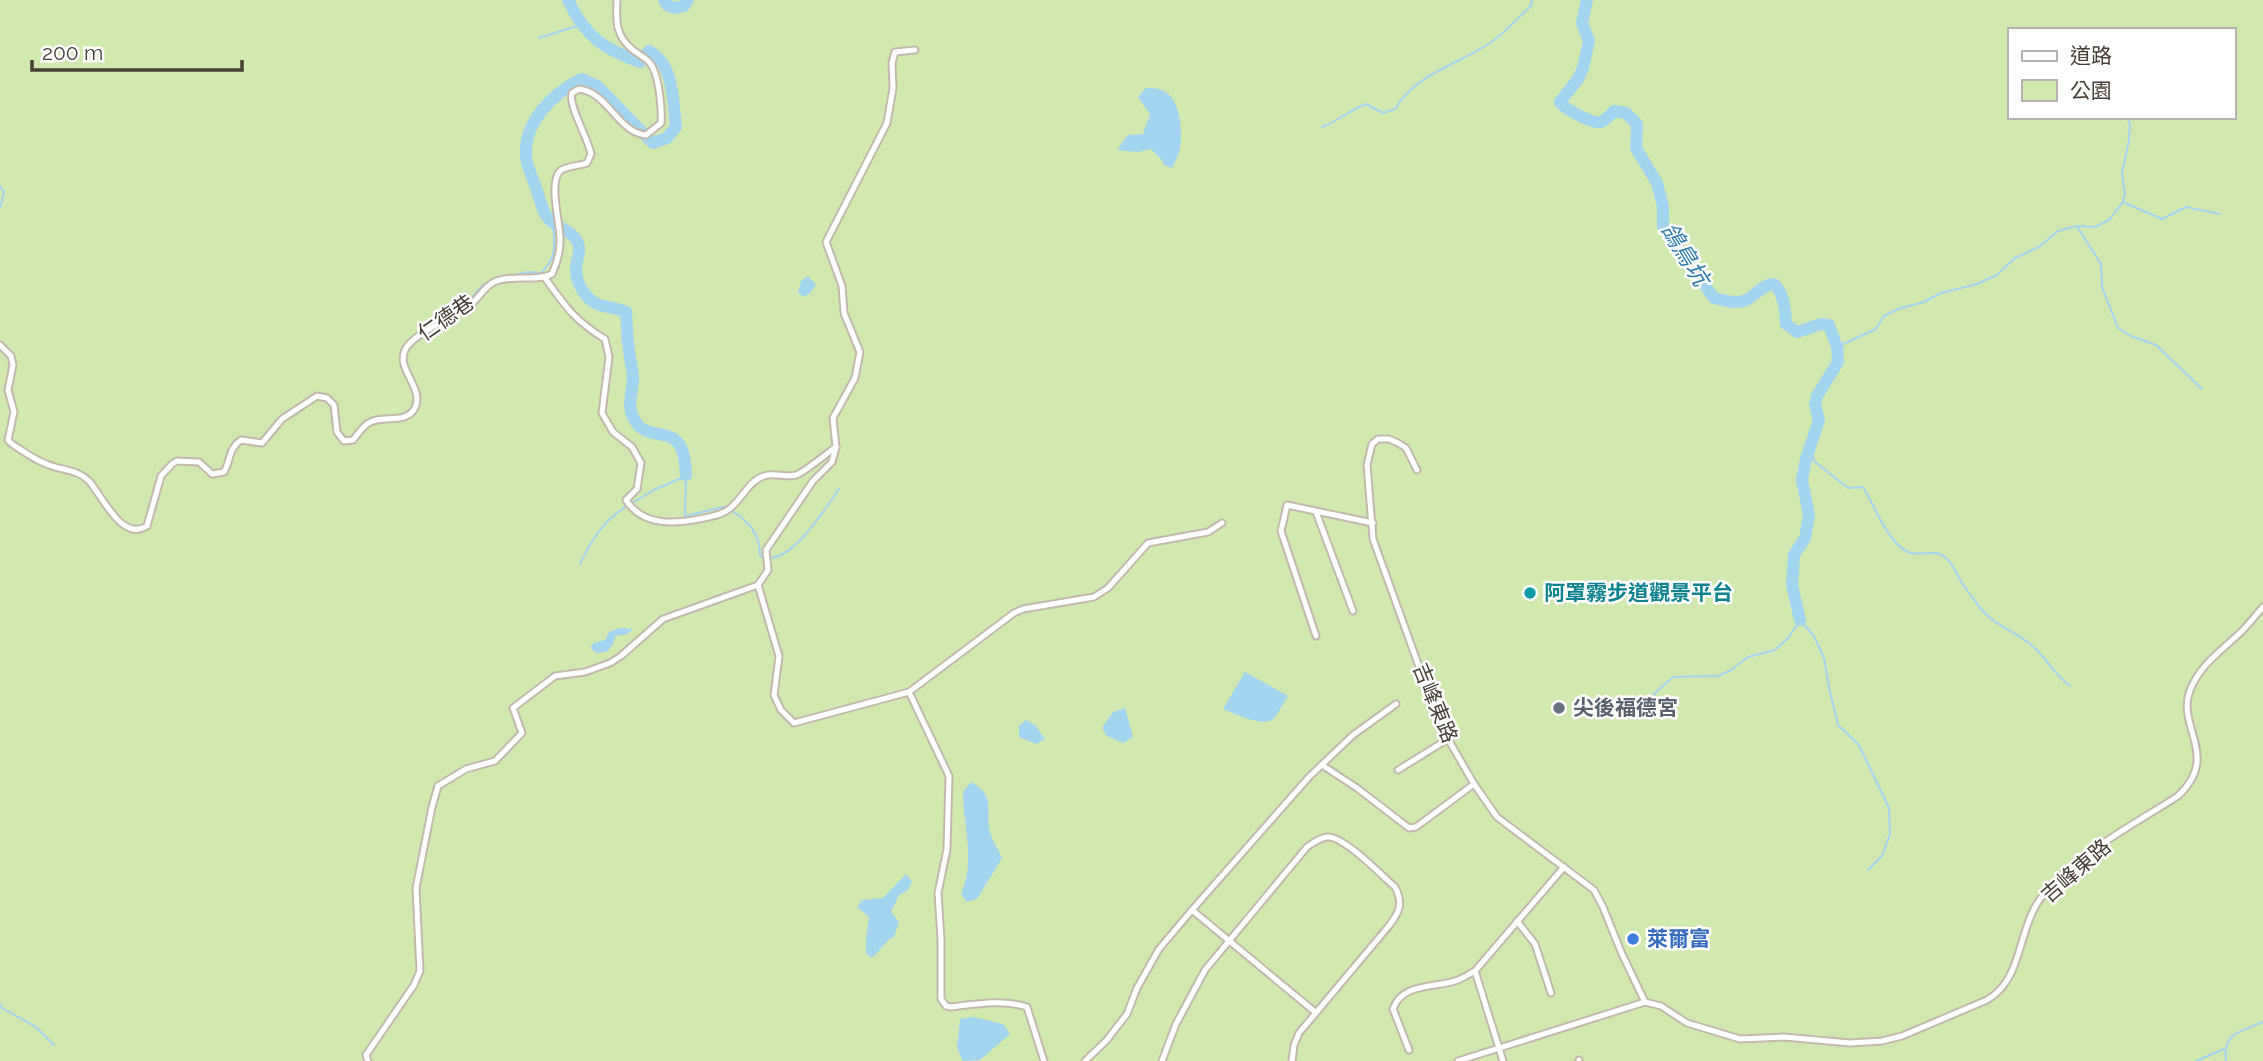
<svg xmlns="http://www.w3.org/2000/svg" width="2263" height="1061" font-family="Raleway,'Noto Sans TC',sans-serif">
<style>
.green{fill:#d1e8af;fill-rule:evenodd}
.water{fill:#a3d4f0}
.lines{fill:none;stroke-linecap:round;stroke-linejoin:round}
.stream{stroke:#a3d4f0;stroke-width:2}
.river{stroke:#a3d4f0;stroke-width:12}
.minor-casing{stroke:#c2b9ac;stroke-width:9}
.minor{stroke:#fff;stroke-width:5}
.culture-dot{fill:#0f9aa8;stroke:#fff;stroke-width:2.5}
.worship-dot{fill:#6b7280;stroke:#fff;stroke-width:2.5}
.shop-dot{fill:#3f7fe0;stroke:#fff;stroke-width:2.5}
.labels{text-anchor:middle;stroke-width:5;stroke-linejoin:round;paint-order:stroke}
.street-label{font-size:21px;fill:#473f36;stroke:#fff}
.culture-label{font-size:21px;font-weight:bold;fill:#0d838f;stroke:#fff;text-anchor:start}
.worship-label{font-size:21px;font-weight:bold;fill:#5b616d;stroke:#fff;text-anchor:start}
.shop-label{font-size:21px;font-weight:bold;fill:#366cbe;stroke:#fff;text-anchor:start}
.water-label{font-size:23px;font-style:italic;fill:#2d7bab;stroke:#fff}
</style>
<rect width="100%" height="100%" fill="#f3efe7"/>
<!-- green -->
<path class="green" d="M 0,0 L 2263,0 L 2263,1061 L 0,1061 ZM 2009,30 L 2233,30 L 2233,117 L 2009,117 Z"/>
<!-- water -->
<g class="water">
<path d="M 1146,88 C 1153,88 1161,88 1167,93 C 1180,102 1183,132 1180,147 C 1179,154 1175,162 1172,168 L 1164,165 L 1162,160 L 1151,149 L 1138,152 L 1117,150 L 1128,135 L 1143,134 L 1150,114 L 1138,97 Z"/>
<path d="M 808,276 L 816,285 L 809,294 L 803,297 L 798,292 L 801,281 Z"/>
<path d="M 620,628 L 633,629 L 627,634 L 615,636 L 614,642 L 608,651 L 597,653 L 590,648 L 594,643 L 605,640 L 609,632 Z"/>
<path d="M 1245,672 L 1288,696 C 1283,703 1278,715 1272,720 C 1262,727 1234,713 1223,709 Z"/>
<path d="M 1125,708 L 1133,737 L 1123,743 L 1107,736 L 1102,728 L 1113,712 Z"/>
<path d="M 1026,720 L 1035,725 L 1045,739 L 1036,744 L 1019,737 L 1019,726 Z"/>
<path d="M 971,782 C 997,796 985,811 990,832 C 992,841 999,850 1002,858 L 977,899 L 967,902 L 961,894 C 976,861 963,826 963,792 Z"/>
<path d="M 906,874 L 912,882 L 908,890 L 899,895 L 891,912 L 899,922 L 894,937 C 884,940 881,952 871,958 L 866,953 L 866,940 L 869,917 L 857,907 L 862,900 L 883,898 Z"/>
<path d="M 973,1017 L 1003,1024 L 1010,1034 L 980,1060 L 963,1061 L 957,1048 L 960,1019 Z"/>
</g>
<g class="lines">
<!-- stream -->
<g class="stream">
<path d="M 539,38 L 580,25"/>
<path d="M 1322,127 C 1338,121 1350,110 1366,104 L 1383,113 L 1395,109 C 1415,74 1459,64 1490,43 C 1505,33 1518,18 1531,6 L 1532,0"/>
<path d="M 0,186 L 4,192 L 0,208"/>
<path d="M 2123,202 L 2162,219 L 2186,207 L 2220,214"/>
<path d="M 2078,228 L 2101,264 L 2102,287 L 2118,328 L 2131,336 L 2156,345 L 2202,389"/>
<path d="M 508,276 L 528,272 L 541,273 C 557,257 555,246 553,225"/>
<path d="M 436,322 L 468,302 L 482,286 L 490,282"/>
<path d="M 411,337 L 422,331"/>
<path d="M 1837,347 L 1876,329 L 1884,316 L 1898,309 L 1924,302 L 1941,293 L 1977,284 L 1997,275 L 2015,258 L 2039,247 L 2058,231 L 2077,226 L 2095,227 L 2109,220 L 2123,202 L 2125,193 L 2122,173 L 2129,140 L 2130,124 L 2127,117"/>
<path d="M 1811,446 L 1814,461 L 1848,488 L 1863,487 C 1875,506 1887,542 1908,552 C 1922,558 1936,546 1948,560 C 1954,566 1958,576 1962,583 C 1968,592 1975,601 1981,609 C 1994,625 2014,631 2030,644 C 2046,656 2054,675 2070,686"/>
<path d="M 686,475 L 685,516 L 723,507 L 726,508"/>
<path d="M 632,503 L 654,490 L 686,476"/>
<path d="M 731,510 C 749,522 760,533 760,556 C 788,570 825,509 839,489"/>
<path d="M 580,564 C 592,539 603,521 627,506"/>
<path d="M 1643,715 L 1655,693 L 1673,677 L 1718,676 L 1731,670 L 1748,657 L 1775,650 L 1789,637 L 1800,620 L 1814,636 L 1824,658 L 1830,692 L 1838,725 L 1859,745 L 1889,808 L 1890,834 L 1882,856 L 1868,870"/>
<path d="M 0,1004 L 2,1008 L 36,1027 L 54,1045"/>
<path d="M 2196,1061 L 2224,1049"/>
<path d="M 2226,1061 C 2222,1032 2241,1032 2263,1022"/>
</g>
<!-- river -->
<g class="river">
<path d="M 568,0 C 585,36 603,49 640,62 L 649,51 C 674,64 673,101 676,127 L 667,138 L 653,143 L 597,86 L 582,79 C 553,93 523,122 526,157 C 527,167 533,178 536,188 C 539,196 541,206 545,214 C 552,227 570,228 577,241 C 582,250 577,257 576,267 C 575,282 586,301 600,305 C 609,308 617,308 626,312 C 627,325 627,337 629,350 C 629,359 633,368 633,377 C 633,392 626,405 634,419 C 644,440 669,429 679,444 C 685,452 685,466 686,475"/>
<path d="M 664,0 L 667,5 L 675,8 L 684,6 L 688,0"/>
<path d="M 1587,0 L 1582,23 L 1589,41 L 1583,68 L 1578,79 L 1560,102 C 1564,109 1593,124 1601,122 C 1606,120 1610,115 1614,111 L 1626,113 L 1637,124 L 1636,148 L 1657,183 L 1663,206 L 1663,227 L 1714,298 C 1723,300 1734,304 1743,301 C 1755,298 1761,284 1774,284 C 1785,295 1785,310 1786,324 L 1797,332 L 1821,324 L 1829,325 L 1837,347 L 1838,362 L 1817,396 L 1815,405 L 1819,420 L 1806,459 L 1802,480 L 1809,515 L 1805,538 L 1794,555 L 1792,585 L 1800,620"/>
</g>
<!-- minor casing -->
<g class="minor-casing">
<g id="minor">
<path d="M 545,278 C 565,306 575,321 605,339 L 609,357 L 602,413 L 613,432 L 632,447 L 641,463 L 637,489 L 626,500 C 643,527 676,524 704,518 C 712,516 722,515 729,509 C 742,500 748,481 764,476 C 774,472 786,478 796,475 C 805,472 827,453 836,447"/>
<path d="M 0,345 L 11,356 L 13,365 L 8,390 L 14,412 L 8,440 L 12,444 C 23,451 36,461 49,465 C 64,471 77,469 89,481 C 103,497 122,542 147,526 L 161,476 L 172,464 L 177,461 L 199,462 L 212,474 L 224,472 C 231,460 228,449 241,440 L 262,443 L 282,419 L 317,396 L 327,398 L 334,405 L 337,432 L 344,441 L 353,440 C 357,435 362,428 367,424 C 380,414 403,424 413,411 C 428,390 395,370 405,350 C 413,333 455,317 471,304 C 480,297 484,287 494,282 C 511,274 538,282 552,274 C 557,263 560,254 560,242 C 561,225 548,184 560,171 C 566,166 579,166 587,163 L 591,154 C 588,138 568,105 572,93 L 579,89 C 608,92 618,133 646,135 L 661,123 C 662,109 659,74 650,63 C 646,58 638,54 633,50 C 615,36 616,20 617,0"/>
<path d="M 1417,470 L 1406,448 L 1398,443 L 1389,439 L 1378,439 L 1372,444 L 1367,465 L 1373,539 L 1440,725 L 1474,784 L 1497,817 L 1594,890 L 1603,907 L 1622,954 L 1645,1002"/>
<path d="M 1316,512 L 1353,611"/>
<path d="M 758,585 L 779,656 L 774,695 L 781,710 L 794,723 L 909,692 L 1014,613 L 1023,609 L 1094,597 L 1108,588 L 1148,543 L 1208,532 L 1222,523"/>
<path d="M 1316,636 L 1281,531 L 1287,505 L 1373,523"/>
<path d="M 909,692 L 949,776 L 947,849 L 938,893 L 941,939 L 941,999 L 946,1006 L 951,1007 C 976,1004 1003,999 1027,1007 L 1044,1061"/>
<path d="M 1322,765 L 1357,788 L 1409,828 L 1416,827 L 1474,784"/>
<path d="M 1398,770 L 1448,739"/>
<path d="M 1192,910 L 1315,1012"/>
<path d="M 1517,921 L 1535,944 L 1551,993"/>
<path d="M 1475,971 L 1503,1061"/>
<path d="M 1409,1050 L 1393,1009 C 1402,983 1433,988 1455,981 C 1462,979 1469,974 1475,971 L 1564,867"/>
<path d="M 1579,1060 L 1579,1061"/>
<path d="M 368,1061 L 366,1055 L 414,985 L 420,971 L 416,888 L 432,807 L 438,786 L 466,769 L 495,761 L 522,733 L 513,708 L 555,676 L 585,672 L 610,663 L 621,656 L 663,619 L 758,585 L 768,570 L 766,550 L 813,481 L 832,462 L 836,447 L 833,418 L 855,378 L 860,352 L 844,313 L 842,286 L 826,242 L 887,123 L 893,88 L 892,63 L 895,52 L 915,50"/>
<path d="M 1085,1061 L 1106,1041 L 1127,1014 L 1137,988 L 1159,949 L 1192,910 L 1309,777 L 1353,735 L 1396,704"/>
<path d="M 1162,1061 L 1176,1024 L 1205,970 L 1307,847 C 1313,843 1319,838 1327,837 C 1343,835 1382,876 1395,887 C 1404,904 1399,913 1388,927 L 1299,1033 L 1294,1045 L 1292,1061"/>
<path d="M 1458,1061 L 1645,1002 L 1661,1006 L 1687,1023 L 1740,1039 L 1784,1037 L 1850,1043 L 1882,1041 L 1902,1036 L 1987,1000 C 2025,978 2016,927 2044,894 C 2080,852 2133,825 2178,796 C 2222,755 2174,726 2191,688 C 2201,664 2222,650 2241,632 C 2249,624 2256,615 2263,607"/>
</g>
</g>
<!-- minor -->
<use href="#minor" class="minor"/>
</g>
<!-- markers -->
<circle class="culture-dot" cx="1530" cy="593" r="7"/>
<circle class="worship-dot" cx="1559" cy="708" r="7"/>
<circle class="shop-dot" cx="1633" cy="939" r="7"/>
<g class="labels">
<!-- street labels -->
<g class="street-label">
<text transform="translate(446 318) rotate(-35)" y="7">仁德巷</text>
<text transform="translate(1435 703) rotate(68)" y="7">吉峰東路</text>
<text transform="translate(2076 871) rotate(-41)" y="7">吉峰東路</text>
</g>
<!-- culture labels -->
<g class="culture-label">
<text x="1544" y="600">阿罩霧步道觀景平台</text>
</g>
<!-- worship labels -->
<g class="worship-label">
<text x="1573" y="715">尖後福德宮</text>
</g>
<!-- shop labels -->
<g class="shop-label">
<text x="1647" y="946">萊爾富</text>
</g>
<!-- water labels -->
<g class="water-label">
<text transform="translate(1685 254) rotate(58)" y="8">鴿鳥坑</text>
</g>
</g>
<!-- legend -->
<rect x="2008" y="28" width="228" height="91" fill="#ffffff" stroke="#b5b2af" stroke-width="2"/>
<rect x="2022" y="51" width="35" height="10" fill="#ffffff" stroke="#b5b2af" stroke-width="2"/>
<text x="2070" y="63" font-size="21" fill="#473f36">道路</text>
<rect x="2022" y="80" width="35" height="21" fill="#d1e8af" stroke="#b5b2af" stroke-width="2"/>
<text x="2070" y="98" font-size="21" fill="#473f36">公園</text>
<!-- scale -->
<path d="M32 60v10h210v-10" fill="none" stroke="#473f36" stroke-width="3.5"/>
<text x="42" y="60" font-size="21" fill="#473f36" stroke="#ffffff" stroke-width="5" paint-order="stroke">200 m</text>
</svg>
